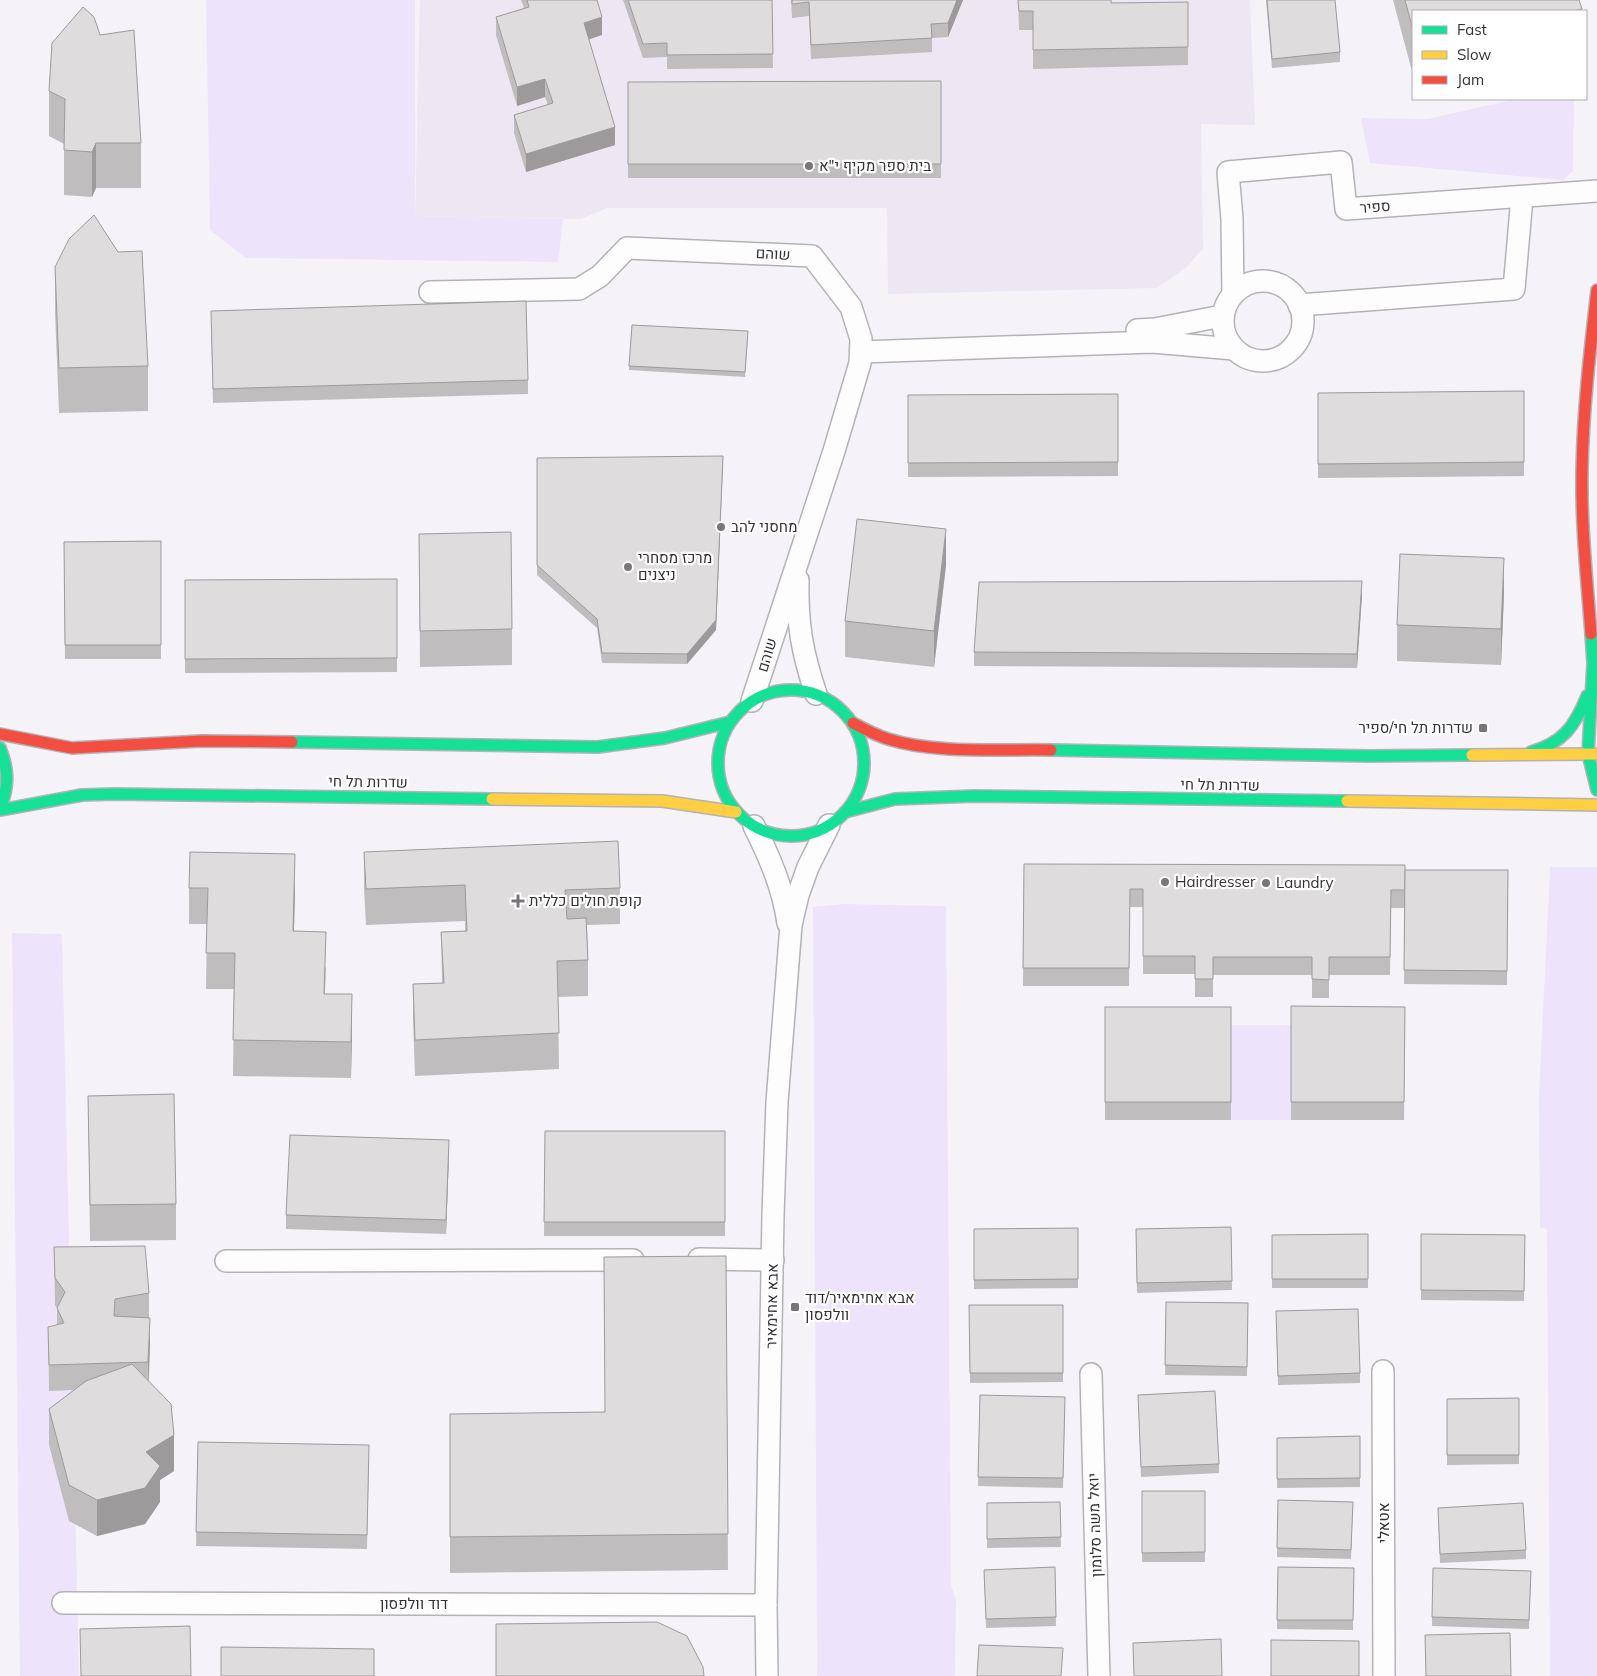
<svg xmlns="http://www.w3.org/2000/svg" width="1597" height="1676" font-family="Mulish,Heebo,sans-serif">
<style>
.built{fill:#ece7f2}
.green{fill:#ede4fb}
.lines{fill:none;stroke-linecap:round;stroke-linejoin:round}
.street-casing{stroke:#b4b2b6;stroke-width:24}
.fast-casing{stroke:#b4b2b6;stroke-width:14}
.slow-casing{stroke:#b4b2b6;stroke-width:14}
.jam-casing{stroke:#b4b2b6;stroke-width:14}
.street{stroke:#fefdfe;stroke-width:21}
.fast{stroke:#16e098;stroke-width:11}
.slow{stroke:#ffcf43;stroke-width:11}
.jam{stroke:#f24e42;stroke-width:11}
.wall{fill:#c0bdbe}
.shaded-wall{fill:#9c9a9b}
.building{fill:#dfdcdd;stroke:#9c9a9b}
.poi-dot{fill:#78767a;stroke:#fff;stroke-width:2}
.labels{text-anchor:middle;stroke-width:4.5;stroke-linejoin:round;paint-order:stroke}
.poi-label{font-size:15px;fill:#343236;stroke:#fff;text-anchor:start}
.street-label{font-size:15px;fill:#343236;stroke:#fff}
</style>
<rect width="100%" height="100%" fill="#f5f3f8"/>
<!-- built -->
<path class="built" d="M 420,0 L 1250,0 L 1255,125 L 1201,124 L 1203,248 L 1187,267 L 1157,288 L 888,294 L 887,208 L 607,208 L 581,219 L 415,216 Z"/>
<!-- green -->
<g class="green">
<path d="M 206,0 L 415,0 L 415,216 L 563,219 L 558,262 L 246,258 L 210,230 Z"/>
<path d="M 1516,99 L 1574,99 L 1573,171 L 1563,180 L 1370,163 L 1361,118 L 1428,119 Z"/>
<path d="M 1550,867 L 1597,867 L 1597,1676 L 1550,1676 L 1547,1229 L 1540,1228 L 1539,1096 Z"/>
<path d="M 844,904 L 946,906 L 951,1585 L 956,1601 L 955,1676 L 817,1676 L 813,907 Z"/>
<path d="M 12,933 L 62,934 L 79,1676 L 20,1676 Z"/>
<rect x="1231" y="1025" width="60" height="95"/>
</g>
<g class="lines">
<!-- street casing -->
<g class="street-casing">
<g id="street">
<circle cx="1263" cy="321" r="40"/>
<path d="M 430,292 L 579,289 L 600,276 L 627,248 L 812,256 L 851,307 L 861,339 L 860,363 L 834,451 L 752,701"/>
<path d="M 1233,294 L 1232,219 L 1228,172 L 1341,162 L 1346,209 L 1597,191"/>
<path d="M 1299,305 L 1514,289 L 1522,197"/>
<path d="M 1137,330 L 1155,329 L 1222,316"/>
<path d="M 861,352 L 1152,342 L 1234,349"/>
<path d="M 798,580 C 797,624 802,652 816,694"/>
<path d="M 754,826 C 770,858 783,888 788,923"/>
<path d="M 699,1259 L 773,1260"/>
<path d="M 226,1261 L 633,1260"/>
<path d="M 1383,1371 L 1384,1676"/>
<path d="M 1091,1374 L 1099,1676"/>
<path d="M 63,1603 L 766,1605"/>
<path d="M 767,1676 L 766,1605 L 773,1215 L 777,1102 L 791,925 L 798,895 L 808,867 L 829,825"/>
</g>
</g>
<!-- fast casing -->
<g class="fast-casing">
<g id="fast">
<path d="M 1591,634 L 1593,663 L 1588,754 L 1597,790"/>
<circle cx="791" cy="763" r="73"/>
<path d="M 292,742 L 598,747 L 665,738 L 730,722"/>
<path d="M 0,748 C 9,770 9,787 0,809"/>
<path d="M 1051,750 L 1369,756 L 1472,755"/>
<path d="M 1531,752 C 1563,743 1575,726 1587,696"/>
<path d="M 0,810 L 82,795 L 114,794 L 492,799"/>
<path d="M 845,812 L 895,799 L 974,796 L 1347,801"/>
</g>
</g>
<!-- slow casing -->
<g class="slow-casing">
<g id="slow">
<path d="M 1472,755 L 1597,754"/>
<path d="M 492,799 L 662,801 L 736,812"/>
<path d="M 1347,801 L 1597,805"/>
</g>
</g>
<!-- jam casing -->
<g class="jam-casing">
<g id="jam">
<path d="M 1591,634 C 1587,580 1581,525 1582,471 C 1583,411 1590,350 1597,290"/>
<path d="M 853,723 C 864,729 875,735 888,739 C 935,754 1001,749 1051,750"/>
<path d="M 0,734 L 72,748 L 201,741 L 292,742"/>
</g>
</g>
<!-- street -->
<use href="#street" class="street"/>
<!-- fast -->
<use href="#fast" class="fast"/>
<!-- slow -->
<use href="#slow" class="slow"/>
<!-- jam -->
<use href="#jam" class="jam"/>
</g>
<!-- wall -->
<g class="wall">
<path d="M 521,0 L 597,0 L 602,35 L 589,39 L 615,145 L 526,172 L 514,133 L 514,115 L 548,105 L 545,97 L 517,106 L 496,35 L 496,17 L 524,8 Z"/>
<path d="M 623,0 L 772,0 L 773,68 L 667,69 L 667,57 L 643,58 Z"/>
<path d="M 791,0 L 963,0 L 948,37 L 932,38 L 932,52 L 811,59 L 809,16 L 792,18 Z"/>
<path d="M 1018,0 L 1188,47 L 1188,65 L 1033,69 L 1033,30 L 1019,30 Z"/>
<path d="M 1266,0 L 1335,0 L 1340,52 L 1340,62 L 1272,68 Z"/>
<path d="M 1393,0 L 1579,0 L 1582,11 L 1413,11 L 1413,75 Z"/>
<path d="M 100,35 L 141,143 L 141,188 L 96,188 L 92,197 L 64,195 L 64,144 L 49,136 L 49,91 Z"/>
<path d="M 941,81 L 941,178 L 628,178 L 628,82 Z"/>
<path d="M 55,267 L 148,366 L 148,411 L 59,413 L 55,312 Z"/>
<path d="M 211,325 L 528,380 L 528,394 L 213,403 Z"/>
<path d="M 748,336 L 745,377 L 629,370 L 629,366 Z"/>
<path d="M 1524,391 L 1524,476 L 1318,478 L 1318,393 Z"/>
<path d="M 1118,394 L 1118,476 L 908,477 L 908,395 Z"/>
<path d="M 537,458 L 723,466 L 716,630 L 687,664 L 602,663 L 597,628 L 537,575 Z"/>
<path d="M 419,534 L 512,629 L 512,665 L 420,667 Z"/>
<path d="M 161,541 L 161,659 L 65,659 L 64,542 Z"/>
<path d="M 946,565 L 934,667 L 845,657 L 845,621 Z"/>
<path d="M 397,579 L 397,672 L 185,673 L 185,580 Z"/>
<path d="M 1504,594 L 1501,665 L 1397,661 L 1397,625 Z"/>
<path d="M 1362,595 L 1357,668 L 974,666 L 974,652 Z"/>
<path d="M 364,852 L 620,888 L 620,924 L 587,925 L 588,960 L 588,996 L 558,997 L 559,1069 L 415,1076 L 413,1020 L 413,984 L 442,983 L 441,932 L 465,931 L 465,921 L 366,925 L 364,888 Z"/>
<path d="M 1024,864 L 1405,870 L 1508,870 L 1507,985 L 1404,984 L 1405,908 L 1391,908 L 1390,975 L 1329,975 L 1329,998 L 1312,998 L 1312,975 L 1213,975 L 1213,997 L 1195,997 L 1195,974 L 1143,974 L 1143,907 L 1130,907 L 1129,986 L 1023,986 Z"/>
<path d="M 189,888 L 295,890 L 294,931 L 326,968 L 325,994 L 352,1031 L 351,1078 L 233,1076 L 234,989 L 206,989 L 207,924 L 189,924 Z"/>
<path d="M 1291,1006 L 1405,1007 L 1404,1120 L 1291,1120 Z"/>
<rect x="1105" y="1007" width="126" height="113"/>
<path d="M 88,1096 L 176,1204 L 176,1240 L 90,1241 Z"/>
<path d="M 545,1131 L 725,1131 L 725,1236 L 544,1236 Z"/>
<path d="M 449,1154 L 446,1234 L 286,1229 L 286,1215 Z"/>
<path d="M 1231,1227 L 1232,1290 L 1137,1293 L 1136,1229 Z"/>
<path d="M 1078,1228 L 1078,1288 L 974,1289 L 974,1229 Z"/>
<path d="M 1368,1234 L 1368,1288 L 1272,1288 L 1272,1235 Z"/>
<path d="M 1421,1234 L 1525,1235 L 1524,1301 L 1421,1300 Z"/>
<path d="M 54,1247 L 149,1293 L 149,1318 L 150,1344 L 149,1381 L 174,1471 L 160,1480 L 160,1502 L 145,1524 L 97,1536 L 69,1521 L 49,1445 L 49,1409 L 74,1390 L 49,1391 L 48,1327 L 57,1325 L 57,1308 L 55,1305 Z"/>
<path d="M 726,1256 L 728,1570 L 450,1573 L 450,1414 L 604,1412 Z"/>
<path d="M 1166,1302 L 1248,1303 L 1247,1376 L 1165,1375 Z"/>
<path d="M 969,1305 L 1063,1305 L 1063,1382 L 970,1383 Z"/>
<path d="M 1276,1321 L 1360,1373 L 1360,1383 L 1278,1385 Z"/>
<path d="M 980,1395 L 1065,1406 L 1063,1488 L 978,1486 Z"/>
<path d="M 1138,1395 L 1219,1464 L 1219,1473 L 1141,1477 Z"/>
<path d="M 1519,1398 L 1519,1464 L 1447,1465 L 1447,1399 Z"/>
<path d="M 1360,1436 L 1360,1487 L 1277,1488 L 1277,1438 Z"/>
<path d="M 198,1442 L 369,1459 L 367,1549 L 196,1546 Z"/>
<rect x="1142" y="1491" width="63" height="71"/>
<path d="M 1278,1500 L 1353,1502 L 1351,1559 L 1277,1557 Z"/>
<path d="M 1060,1502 L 1061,1547 L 987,1548 L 987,1503 Z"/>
<path d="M 1438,1508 L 1526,1550 L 1526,1559 L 1440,1563 Z"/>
<path d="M 1055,1567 L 1056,1626 L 986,1628 L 984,1570 Z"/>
<path d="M 1278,1567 L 1354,1568 L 1353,1630 L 1277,1629 Z"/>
<path d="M 1531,1571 L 1529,1629 L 1432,1626 L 1432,1617 Z"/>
</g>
<!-- shaded-wall -->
<g class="shaded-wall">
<path d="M 957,0 L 963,0 L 948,37 L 948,23 Z"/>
<path d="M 602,17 L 602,35 L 584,41 L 584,23 Z"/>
<path d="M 545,79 L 545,97 L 517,106 L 517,87 Z"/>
<path d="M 615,127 L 615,145 L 526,172 L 526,154 Z"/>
<path d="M 96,143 L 96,188 L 92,197 L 92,152 Z"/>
<path d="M 723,456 L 716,630 L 687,664 L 687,654 Z"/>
<path d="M 946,529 L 946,565 L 934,667 L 934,631 Z"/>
<path d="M 1504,558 L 1504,594 L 1501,665 L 1501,629 Z"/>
<path d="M 1362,581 L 1362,595 L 1357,668 L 1357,654 Z"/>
<path d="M 295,854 L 295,890 L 293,967 L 293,931 Z"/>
<path d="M 352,994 L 352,1031 L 351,1078 L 351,1042 Z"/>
<path d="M 449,1140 L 449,1154 L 446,1234 L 446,1220 Z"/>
<path d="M 150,1318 L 150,1344 L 148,1388 L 148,1362 Z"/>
<path d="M 174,1435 L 174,1471 L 160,1480 L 160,1502 L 145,1524 L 97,1536 L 97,1500 L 146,1452 Z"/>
</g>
<!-- building -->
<g class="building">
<path d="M 527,0 L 597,0 L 602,17 L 584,23 L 615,127 L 526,154 L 514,115 L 553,103 L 545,79 L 517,87 L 496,17 L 529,7 Z"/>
<path d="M 628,0 L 772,0 L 773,54 L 667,55 L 667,43 L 643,44 Z"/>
<path d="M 792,0 L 957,0 L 948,23 L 931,24 L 932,38 L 811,45 L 809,2 L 792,4 Z"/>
<path d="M 1018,0 L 1111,0 L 1111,3 L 1188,2 L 1188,47 L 1033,50 L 1033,11 L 1019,11 Z"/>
<path d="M 1267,0 L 1335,0 L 1340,52 L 1272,59 Z"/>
<path d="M 1405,0 L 1579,0 L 1582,9 L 1574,11 L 1413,11 L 1413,30 Z"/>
<path d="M 83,7 L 94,17 L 100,35 L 134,30 L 141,143 L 96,143 L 92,152 L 64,150 L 65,99 L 49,91 L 52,43 Z"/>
<path d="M 941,81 L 941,164 L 628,164 L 628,82 Z"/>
<path d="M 94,215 L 118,252 L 142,251 L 148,366 L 59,368 L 55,267 L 69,239 Z"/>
<path d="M 526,301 L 528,380 L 213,389 L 211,311 Z"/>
<path d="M 632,325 L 748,331 L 745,372 L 629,366 Z"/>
<path d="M 1524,391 L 1524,462 L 1318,464 L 1318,393 Z"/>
<path d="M 1118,394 L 1118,462 L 908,463 L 908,395 Z"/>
<path d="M 723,456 L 716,620 L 687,654 L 602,653 L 597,619 L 537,565 L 537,458 Z"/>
<path d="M 857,519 L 946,529 L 934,631 L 845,621 Z"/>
<path d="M 511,532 L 512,629 L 420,631 L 419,534 Z"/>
<path d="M 161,541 L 161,645 L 65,645 L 64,542 Z"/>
<path d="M 1400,554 L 1504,558 L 1501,629 L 1397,625 Z"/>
<path d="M 397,579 L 397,658 L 185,659 L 185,580 Z"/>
<path d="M 1362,581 L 1357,654 L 974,652 L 979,582 Z"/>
<path d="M 618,841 L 620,888 L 565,890 L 567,919 L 586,918 L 588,960 L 557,961 L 559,1033 L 415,1040 L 413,984 L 444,983 L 441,932 L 467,931 L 465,885 L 366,889 L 364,852 Z"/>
<path d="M 190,852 L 295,854 L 293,931 L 326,932 L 324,994 L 352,994 L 351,1042 L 233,1040 L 235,953 L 206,953 L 208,888 L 189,888 Z"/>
<path d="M 1024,864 L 1405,865 L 1405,890 L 1391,890 L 1390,957 L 1329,957 L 1329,980 L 1312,979 L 1312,957 L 1213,957 L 1213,979 L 1195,979 L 1195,956 L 1143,956 L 1143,889 L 1130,889 L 1129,968 L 1023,968 Z"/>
<path d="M 1405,870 L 1508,870 L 1507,971 L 1404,970 Z"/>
<path d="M 1291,1006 L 1405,1007 L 1404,1102 L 1291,1102 Z"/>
<rect x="1105" y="1007" width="126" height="95"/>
<path d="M 174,1094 L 176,1204 L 90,1205 L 88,1096 Z"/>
<path d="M 545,1131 L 725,1131 L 725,1222 L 544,1222 Z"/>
<path d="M 290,1135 L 449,1140 L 446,1220 L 286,1215 Z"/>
<path d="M 1231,1227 L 1232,1281 L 1137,1283 L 1136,1229 Z"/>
<path d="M 1078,1228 L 1078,1279 L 974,1280 L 974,1229 Z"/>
<path d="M 1368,1234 L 1368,1279 L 1272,1279 L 1272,1235 Z"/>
<path d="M 1421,1234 L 1525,1235 L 1524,1291 L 1421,1290 Z"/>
<path d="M 145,1246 L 149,1293 L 115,1299 L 114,1316 L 150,1318 L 148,1362 L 49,1365 L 48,1327 L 64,1323 L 57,1308 L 65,1292 L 55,1278 L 54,1247 Z"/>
<path d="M 726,1256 L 728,1534 L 450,1537 L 450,1414 L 605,1412 L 604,1257 Z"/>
<path d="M 1166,1302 L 1248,1303 L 1247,1367 L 1165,1365 Z"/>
<path d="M 969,1305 L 1063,1305 L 1063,1373 L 970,1373 Z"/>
<path d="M 1358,1309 L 1360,1373 L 1278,1376 L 1276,1311 Z"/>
<path d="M 132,1364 L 171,1404 L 174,1435 L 146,1452 L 160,1466 L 145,1488 L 97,1500 L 69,1485 L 49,1409 L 86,1381 Z"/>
<path d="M 1215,1391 L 1219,1464 L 1141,1467 L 1138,1395 Z"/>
<path d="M 980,1395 L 1065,1397 L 1063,1478 L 978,1477 Z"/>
<path d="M 1519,1398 L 1519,1455 L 1447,1455 L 1447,1399 Z"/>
<path d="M 1360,1436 L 1360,1478 L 1277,1479 L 1277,1438 Z"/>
<path d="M 198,1442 L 369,1445 L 367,1535 L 196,1532 Z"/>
<path d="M 1142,1491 L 1205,1491 L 1205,1552 L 1142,1553 Z"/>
<path d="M 1278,1500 L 1353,1502 L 1351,1550 L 1277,1548 Z"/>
<path d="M 1060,1502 L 1061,1537 L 987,1539 L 987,1503 Z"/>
<path d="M 1523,1503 L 1526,1550 L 1440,1554 L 1438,1508 Z"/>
<path d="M 1055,1567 L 1056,1617 L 986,1619 L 984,1570 Z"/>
<path d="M 1278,1567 L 1354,1568 L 1353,1620 L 1277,1620 Z"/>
<path d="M 1433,1568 L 1531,1571 L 1529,1620 L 1432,1617 Z"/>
<path d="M 657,1622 L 687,1636 L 703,1667 L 704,1676 L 496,1676 L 496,1624 Z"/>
<path d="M 190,1626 L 191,1676 L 81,1676 L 80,1629 Z"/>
<path d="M 1510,1633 L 1511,1676 L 1426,1676 L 1425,1635 Z"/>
<path d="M 1221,1639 L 1222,1676 L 1134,1676 L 1133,1643 Z"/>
<path d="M 1271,1640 L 1359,1641 L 1359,1676 L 1271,1676 Z"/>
<path d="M 979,1645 L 1063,1648 L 1061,1676 L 977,1676 Z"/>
<path d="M 221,1647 L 374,1649 L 374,1676 L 221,1676 Z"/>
</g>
<!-- markers -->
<g class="poi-dot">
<circle cx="809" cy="166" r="5"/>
<circle cx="721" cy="527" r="5"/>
<circle cx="628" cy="567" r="5"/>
<rect x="1478" y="723" width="10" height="10" rx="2.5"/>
<circle cx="1165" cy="882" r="5"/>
<circle cx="1266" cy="883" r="5"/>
<path d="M515.5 893.5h5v5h5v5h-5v5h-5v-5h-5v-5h5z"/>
<rect x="790" y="1302" width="10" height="10" rx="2.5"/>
</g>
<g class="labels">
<!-- poi labels -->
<g class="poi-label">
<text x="819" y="171">בית ספר מקיף י"א</text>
<text x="731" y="532">מחסני להב</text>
<text x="638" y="563">מרכז מסחרי<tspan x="638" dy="17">ניצנים</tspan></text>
<text x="1473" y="733" text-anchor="end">שדרות תל חי/ספיר</text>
<text x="1175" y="887">Hairdresser</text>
<text x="1276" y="888">Laundry</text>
<text x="529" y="906">קופת חולים כללית</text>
<text x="805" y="1303">אבא אחימאיר/דוד<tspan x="805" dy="17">וולפסון</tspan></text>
</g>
<!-- street labels -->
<g class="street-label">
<text transform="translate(1375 207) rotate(-4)" y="5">ספיר</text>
<text transform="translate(773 254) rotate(3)" y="5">שוהם</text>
<text transform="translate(767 655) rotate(-73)" y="5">שוהם</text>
<text transform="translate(368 782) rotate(1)" y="5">שדרות תל חי</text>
<text transform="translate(1220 785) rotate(1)" y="5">שדרות תל חי</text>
<text transform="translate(772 1306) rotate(-89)" y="5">אבא אחימאיר</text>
<text transform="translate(1384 1523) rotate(-90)" y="5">אטאלי</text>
<text transform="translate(1095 1525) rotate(-92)" y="5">יואל משה סלומון</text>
<text x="414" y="1609">דוד וולפסון</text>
</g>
</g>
<!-- legend -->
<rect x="1412" y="10" width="175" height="90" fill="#ffffff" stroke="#aeadaf"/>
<rect x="1422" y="26" width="25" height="8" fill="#16e098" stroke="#aeadaf"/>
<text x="1457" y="35" font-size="15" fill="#343236">Fast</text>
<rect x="1422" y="51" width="25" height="8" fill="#ffcf43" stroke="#aeadaf"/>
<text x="1457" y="60" font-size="15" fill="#343236">Slow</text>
<rect x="1422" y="76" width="25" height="8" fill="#f24e42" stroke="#aeadaf"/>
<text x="1457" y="85" font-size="15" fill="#343236">Jam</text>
</svg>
